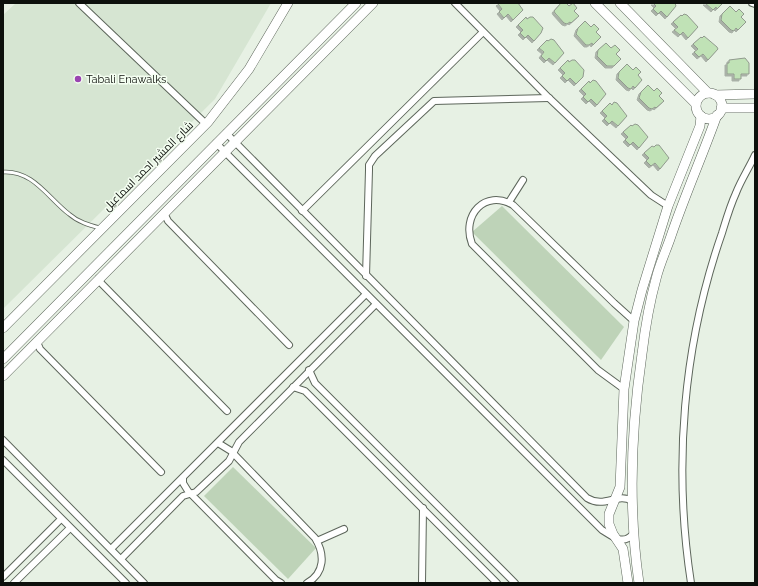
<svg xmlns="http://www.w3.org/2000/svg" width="758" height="586" font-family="Raleway,Cairo,sans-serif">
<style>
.built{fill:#d6e5d2}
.green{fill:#bed3b8}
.building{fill:#c0e2b6;stroke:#919a8e;filter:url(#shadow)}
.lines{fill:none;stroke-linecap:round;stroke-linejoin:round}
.lane-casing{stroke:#5d665b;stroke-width:4.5}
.street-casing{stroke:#5d665b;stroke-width:8}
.secondary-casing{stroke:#5d665b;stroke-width:10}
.lane{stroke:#fff;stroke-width:3}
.street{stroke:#fff;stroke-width:6}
.secondary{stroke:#fff;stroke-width:9}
.poi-dot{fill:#9a44b1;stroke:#f4fef1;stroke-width:1.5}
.labels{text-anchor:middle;stroke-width:3;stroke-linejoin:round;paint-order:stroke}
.poi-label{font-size:11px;fill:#0d100c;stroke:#f4fef1;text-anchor:start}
.street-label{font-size:11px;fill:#0d100c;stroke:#f4fef1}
</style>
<defs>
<filter id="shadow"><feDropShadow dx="-2" dy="2" stdDeviation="0" flood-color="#0004"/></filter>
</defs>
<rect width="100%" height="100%" fill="#e7f1e4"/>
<!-- built -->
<path class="built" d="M 16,3 L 271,3 L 215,99 L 3,309 L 3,15 Z"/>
<!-- green -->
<g class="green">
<path d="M 502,206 L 624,327 L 601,360 L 472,232 Z"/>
<path d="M 233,467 L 316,548 L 288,579 L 204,496 Z"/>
</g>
<!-- building -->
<g class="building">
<path d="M 499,3 L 518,3 L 523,10 L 513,20 L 508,14 L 504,18 L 499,12 L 502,9 L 498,4 Z"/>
<path d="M 561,3 L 566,3 L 569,6 L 573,3 L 577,8 L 574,11 L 579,16 L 571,23 L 570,22 L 567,24 L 564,23 L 555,13 L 554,11 Z"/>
<path d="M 653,3 L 675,3 L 676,6 L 667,17 L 661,11 L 658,14 L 653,9 L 656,6 Z"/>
<path d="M 705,3 L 723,3 L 717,9 L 716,7 L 713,10 Z"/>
<path d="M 730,6 L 736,12 L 739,9 L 744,14 L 741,17 L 746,22 L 738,30 L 736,28 L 734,31 L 731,30 L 721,20 L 722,14 Z"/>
<path d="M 684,14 L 687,15 L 698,27 L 688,38 L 683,32 L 680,35 L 674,30 L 678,27 L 673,22 L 681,15 L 682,16 Z"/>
<path d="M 526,17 L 527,19 L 530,17 L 533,17 L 543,28 L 541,33 L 534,41 L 528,35 L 525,38 L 520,33 L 523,30 L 518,25 Z"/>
<path d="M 585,21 L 591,27 L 594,24 L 599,29 L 596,32 L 601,37 L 593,45 L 592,43 L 589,45 L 586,45 L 576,34 L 578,28 Z"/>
<path d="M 704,36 L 717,47 L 718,49 L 708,60 L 703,54 L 699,57 L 694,52 L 698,49 L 693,44 L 701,37 L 702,38 Z"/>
<path d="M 551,39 L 554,40 L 564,53 L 555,63 L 549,58 L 546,61 L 541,56 L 544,52 L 539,48 L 547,40 L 548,41 Z"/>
<path d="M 606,43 L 611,48 L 615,45 L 620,50 L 616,54 L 621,59 L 614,66 L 607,66 L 597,56 L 598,50 Z"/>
<path d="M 745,58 L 749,63 L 749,74 L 741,74 L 741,79 L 734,79 L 734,74 L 727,74 L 727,63 L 729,63 L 729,60 Z"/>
<path d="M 568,60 L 569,62 L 572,60 L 575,60 L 584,70 L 583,77 L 576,84 L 570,78 L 567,81 L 562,76 L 565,73 L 560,68 Z"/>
<path d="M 627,64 L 633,70 L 636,67 L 641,72 L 638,75 L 642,80 L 635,88 L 633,86 L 631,89 L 628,88 L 618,78 L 619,72 Z"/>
<path d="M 593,80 L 596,81 L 606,94 L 597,105 L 591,99 L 588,102 L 583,97 L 586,94 L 581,89 L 589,81 L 590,83 Z"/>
<path d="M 648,85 L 654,91 L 657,88 L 662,93 L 659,96 L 664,101 L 656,108 L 655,107 L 652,109 L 649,108 L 639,98 L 641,92 Z"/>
<path d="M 614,102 L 617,103 L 627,116 L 618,126 L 612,121 L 609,124 L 604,119 L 607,116 L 602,111 L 610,103 L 612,105 Z"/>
<path d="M 635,124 L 638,125 L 648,137 L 639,148 L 633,142 L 630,145 L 625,140 L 628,137 L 623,132 L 631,125 L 632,126 Z"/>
<path d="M 656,145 L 659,145 L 669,158 L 660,169 L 655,163 L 651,166 L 646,161 L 649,158 L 644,153 L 652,146 L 654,147 Z"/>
</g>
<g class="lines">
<!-- lane casing -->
<g class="lane-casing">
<path id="lane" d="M 3,172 C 33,170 48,198 69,214 C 78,222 89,225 100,228"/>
</g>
<!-- street casing -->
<g class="street-casing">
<g id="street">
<path d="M 79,3 L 206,124"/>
<path d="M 455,3 L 549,98 L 651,195 L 668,206"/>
<path d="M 752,3 L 755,4"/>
<path d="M 226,133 L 587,498 C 605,509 617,492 632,501"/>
<path d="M 216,143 L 602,530 C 612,536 623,546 633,534"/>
<path d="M 509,202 L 523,180"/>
<path d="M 302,211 L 483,32"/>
<path d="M 164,213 L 168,221 L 289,345"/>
<path d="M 366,276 L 369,170 L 369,165 L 375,156 L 434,101 L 549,98"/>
<path d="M 99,278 L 101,283 L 227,411"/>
<path d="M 37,342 L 40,349 L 161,472"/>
<path d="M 309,370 L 315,383 L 515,583"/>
<path d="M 293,387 L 305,391 L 497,583"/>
<path d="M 624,389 L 598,370 L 472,244 C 461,215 485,189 513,205 L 614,303 L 634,321"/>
<path d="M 3,440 L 144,583"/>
<path d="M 218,443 L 231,451 L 315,538 C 325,554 325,573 307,583"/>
<path d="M 3,460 L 126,583"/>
<path d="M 183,478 L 183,483 L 188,491 L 276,580 L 281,583"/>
<path d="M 317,541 L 344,529"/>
<path d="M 111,549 L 366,294"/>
<path d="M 121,559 L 183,496 L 196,492 L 229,461 L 239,442 L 376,304"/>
<path d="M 3,577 L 61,519"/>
<path d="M 14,583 L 70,528"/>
<path d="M 422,583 L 423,508"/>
<path d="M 691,583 C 673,466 683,345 722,233 C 726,220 730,206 736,193 C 741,180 749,168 755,155"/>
</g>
</g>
<!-- secondary casing -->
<g class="secondary-casing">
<g id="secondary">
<path d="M 595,3 L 696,104"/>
<path d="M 620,3 L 708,93"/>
<circle cx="709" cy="106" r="13"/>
<path d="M 715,95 L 755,94"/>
<path d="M 721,108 L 755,108"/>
<path d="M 3,328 L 208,122 L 249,69 L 288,3"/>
<path d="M 3,359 L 356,3"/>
<path d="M 3,376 L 373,3"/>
<path d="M 628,583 L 623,549 L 613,534 L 609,524 L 609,514 L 620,487 L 624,389 L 634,321 L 642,290 L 668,206 L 700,126 L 701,116"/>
<path d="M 639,583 C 628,507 631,430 642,354 C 645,329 649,304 656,279 C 659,266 665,253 670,239 C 684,197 702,157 717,115"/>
</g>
</g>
<!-- lane -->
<use href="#lane" class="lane"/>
<!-- street -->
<use href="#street" class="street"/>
<!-- secondary -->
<use href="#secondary" class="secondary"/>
</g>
<!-- markers -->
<circle class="poi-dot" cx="78" cy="79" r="4"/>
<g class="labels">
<!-- poi labels -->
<g class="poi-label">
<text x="86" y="83">Tabali Enawalks</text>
</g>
<!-- street labels -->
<g class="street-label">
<text transform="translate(148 166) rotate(-45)" y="4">شارع المشير احمد اسماعيل</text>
</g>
</g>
<!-- border -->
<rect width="758" height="586" fill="none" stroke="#0d100c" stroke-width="8"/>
</svg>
